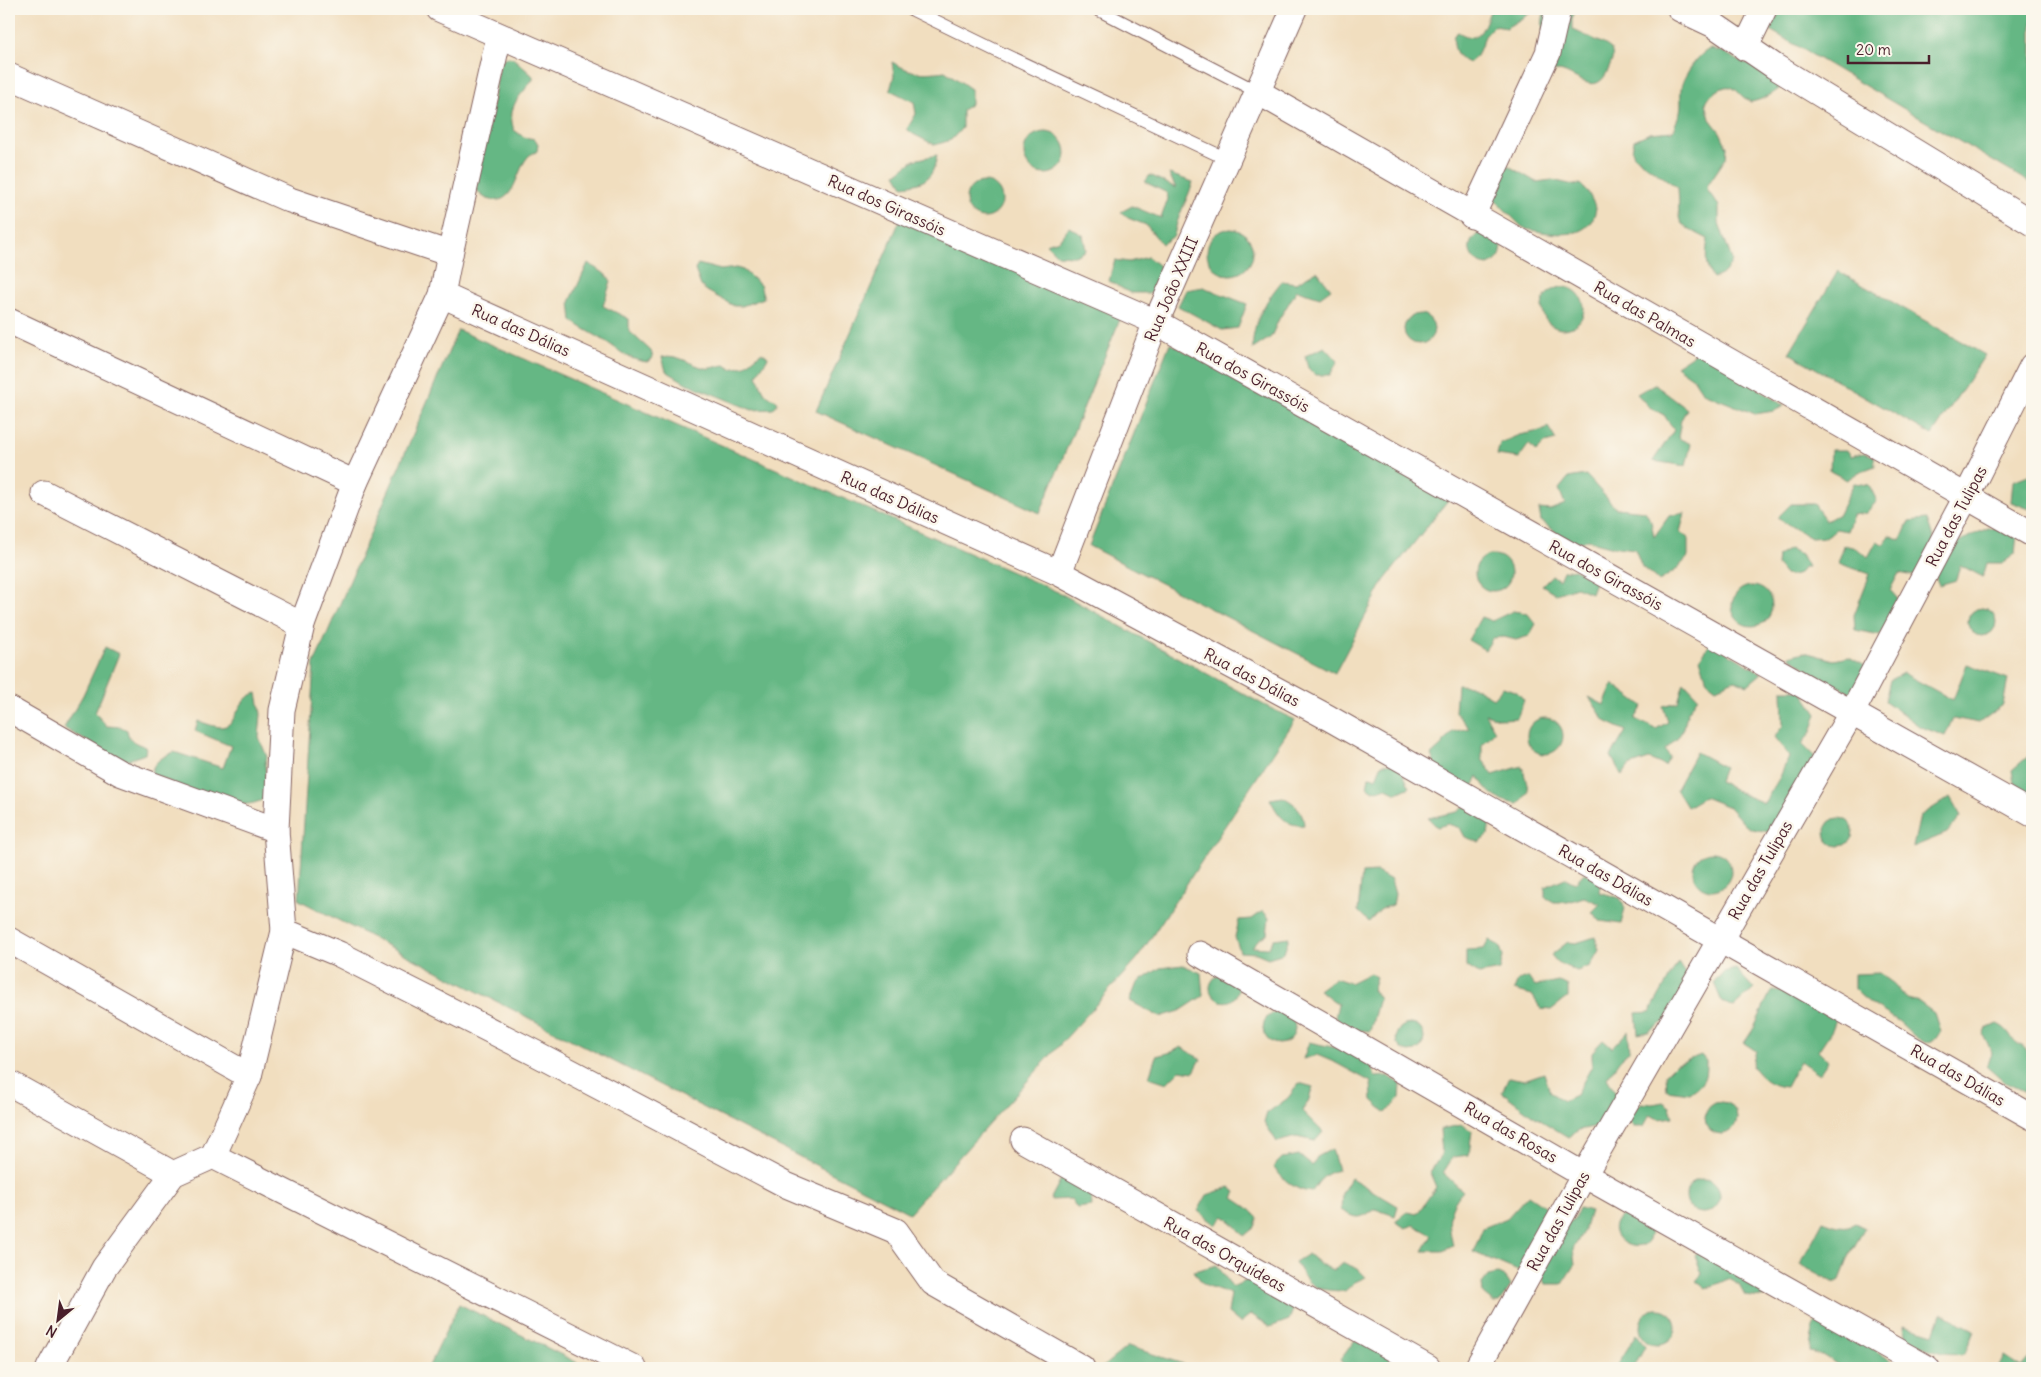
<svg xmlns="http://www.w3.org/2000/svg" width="2041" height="1377" font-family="Delius,sans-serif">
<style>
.forest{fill:#65b784;stroke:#586b58}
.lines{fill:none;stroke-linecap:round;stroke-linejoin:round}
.service-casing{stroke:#84625f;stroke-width:14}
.minor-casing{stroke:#84625f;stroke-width:27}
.service{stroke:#fff;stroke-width:12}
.minor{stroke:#fff;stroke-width:25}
.labels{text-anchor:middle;stroke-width:5;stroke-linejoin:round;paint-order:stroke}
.street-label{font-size:16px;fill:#4a1f2b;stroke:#fbf7ec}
</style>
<rect width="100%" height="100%" fill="#fbf7ec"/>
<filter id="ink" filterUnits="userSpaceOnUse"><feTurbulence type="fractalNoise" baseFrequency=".02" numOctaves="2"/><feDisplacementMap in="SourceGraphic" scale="10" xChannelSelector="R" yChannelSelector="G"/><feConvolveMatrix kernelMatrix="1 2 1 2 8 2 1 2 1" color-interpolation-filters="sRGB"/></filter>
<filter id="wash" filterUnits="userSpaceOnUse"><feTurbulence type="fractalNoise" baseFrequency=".0096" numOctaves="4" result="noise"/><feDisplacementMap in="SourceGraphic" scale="20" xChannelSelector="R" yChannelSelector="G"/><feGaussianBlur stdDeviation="1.12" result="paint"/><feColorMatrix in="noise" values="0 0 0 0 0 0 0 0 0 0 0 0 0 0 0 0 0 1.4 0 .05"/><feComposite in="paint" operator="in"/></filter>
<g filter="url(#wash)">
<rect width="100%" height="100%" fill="#f1debf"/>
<!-- forest -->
<g class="forest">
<path d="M 1491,9 L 1537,9 L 1506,28 L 1495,26 L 1485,36 L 1477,56 L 1469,63 C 1457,59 1452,47 1454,35 L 1458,32 C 1481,46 1483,27 1491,9 Z"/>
<path d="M 1546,9 L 1577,9 L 1572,18 L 1572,29 C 1584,36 1602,41 1611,49 C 1614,57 1612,61 1609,68 C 1597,97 1581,78 1563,72 C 1558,70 1553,72 1547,73 C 1546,58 1538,21 1546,9 Z"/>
<path d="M 1781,9 L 2032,9 L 2032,184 L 1770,30 Z"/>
<path d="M 1710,49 L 1721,51 L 1741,62 L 1763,67 L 1783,85 C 1776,93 1762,100 1751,102 C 1736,95 1735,79 1717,91 C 1711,95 1708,97 1706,103 L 1710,119 L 1720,132 L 1727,147 L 1726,158 L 1707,186 L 1708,191 L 1719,206 L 1719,223 L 1732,260 C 1729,270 1723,275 1713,278 C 1704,268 1706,251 1708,239 C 1671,220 1681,227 1678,188 L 1634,156 L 1632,150 L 1634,140 L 1650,133 L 1673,131 C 1675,124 1678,119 1680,112 C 1682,104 1680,97 1681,89 C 1682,77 1699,53 1710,49 Z"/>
<path d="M 509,57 L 513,58 L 533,76 L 533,80 C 527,84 527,88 523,92 C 512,104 509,116 514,130 L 524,137 L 535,139 L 538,144 L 537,151 C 537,152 531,154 530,155 C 516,166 517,204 492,200 C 484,199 481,195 476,189 L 501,59 Z"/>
<path d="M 892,62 C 913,74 921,74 945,71 L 971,89 L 971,104 L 962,110 L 962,128 L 951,140 L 935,145 L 913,134 L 907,129 L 916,114 L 914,102 L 890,90 L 894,76 Z"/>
<circle cx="1045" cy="153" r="21"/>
<path d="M 937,155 C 933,178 927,183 903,186 L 896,174 L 914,160 Z"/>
<path d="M 1507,165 L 1536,182 L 1552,180 L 1574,185 L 1580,184 L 1588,192 L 1596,208 C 1591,243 1551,234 1526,229 L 1521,226 L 1493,198 Z"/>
<path d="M 1169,174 L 1193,182 C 1187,201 1177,216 1174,236 L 1162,244 L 1146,225 L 1128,218 L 1121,212 L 1132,206 L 1161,218 L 1168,199 L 1167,193 L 1145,182 L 1150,175 L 1176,188 Z"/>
<circle cx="984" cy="200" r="18"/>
<path d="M 901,218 L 1121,317 L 1040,513 L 816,411 Z"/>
<path d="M 1069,227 L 1083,235 L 1086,250 L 1075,256 L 1057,255 L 1046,244 L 1059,240 Z"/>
<circle cx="1230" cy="252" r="23"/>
<path d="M 1480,233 L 1501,244 C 1503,255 1498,261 1488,265 C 1468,263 1463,242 1480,233 Z"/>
<path d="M 1148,257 L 1169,274 L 1160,293 L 1130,293 L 1109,281 L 1115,260 L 1129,262 Z"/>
<path d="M 588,263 C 598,271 602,269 611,281 L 603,306 L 629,319 L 629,331 L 651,351 L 653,358 L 647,362 C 626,359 622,352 605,341 C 594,334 583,329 572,321 L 570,302 Z"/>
<path d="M 698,264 L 721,270 L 736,268 L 743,270 L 760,285 L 764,298 L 742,306 L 734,306 L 707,291 L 701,286 L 695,270 Z"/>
<path d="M 1317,271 L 1331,289 L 1320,297 L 1297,290 L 1279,319 L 1271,337 L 1253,349 C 1251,324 1266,300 1282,281 L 1296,283 Z"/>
<path d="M 1838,271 L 1985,355 L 1932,435 L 1789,353 Z"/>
<circle cx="1563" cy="308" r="21"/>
<path d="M 1203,287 L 1247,304 L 1238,328 L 1222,330 L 1178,306 L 1186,290 Z"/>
<circle cx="1419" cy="329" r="15"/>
<path d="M 458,330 L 1060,593 L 1264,705 L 1295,720 L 1137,959 L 909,1213 L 299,900 L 314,664 Z"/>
<path d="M 1170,343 L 1452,495 L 1384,581 L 1335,673 L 1089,546 Z"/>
<path d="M 1325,347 L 1338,361 L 1330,375 L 1315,375 L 1308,368 L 1305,356 Z"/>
<path d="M 1702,349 L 1784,406 L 1774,411 L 1755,414 L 1703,393 L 1693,378 L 1676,366 Z"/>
<path d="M 762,352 L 768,357 C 765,364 760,368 757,375 C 760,382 762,391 768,396 C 773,399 775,398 778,403 L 773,409 L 752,410 L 686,383 L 666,371 L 662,357 C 677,353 691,365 705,368 C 711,369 718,366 725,365 L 731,369 L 745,366 Z"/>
<path d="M 1654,384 L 1687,409 L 1681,420 L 1678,438 L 1691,444 L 1686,466 L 1653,461 L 1674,430 L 1664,415 L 1649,407 L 1637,394 Z"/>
<path d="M 1548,427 L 1556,440 L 1545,443 L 1536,452 L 1529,444 L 1519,458 L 1497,455 L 1500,443 L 1519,435 L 1540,431 Z"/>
<path d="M 1831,450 L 1847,450 L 1851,456 L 1864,453 L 1874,456 L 1875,466 L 1859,472 L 1847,480 L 1830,471 Z"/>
<path d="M 1586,475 L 1616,508 L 1645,511 L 1651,521 L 1654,537 L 1669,516 L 1685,513 L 1680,532 L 1688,538 L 1688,557 L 1676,570 L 1659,581 L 1642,567 L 1635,549 L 1610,546 L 1588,540 L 1572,543 L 1557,533 L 1541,521 L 1539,509 L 1550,510 L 1565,504 L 1559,489 L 1568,478 Z"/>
<path d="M 2028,475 L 2032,477 L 2032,510 L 2011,502 L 2013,481 Z"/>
<path d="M 1854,483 L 1869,485 L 1877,501 L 1866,513 L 1853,515 L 1847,531 L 1836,529 L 1826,537 L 1811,538 L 1777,518 L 1791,504 L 1814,504 L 1826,521 L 1839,514 Z"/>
<path d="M 1927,519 L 1936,546 L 1915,576 L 1899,573 L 1890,590 L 1903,605 L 1880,635 L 1855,630 L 1854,615 L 1870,574 L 1838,563 L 1844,545 L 1856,548 L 1868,557 L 1877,541 L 1884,545 L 1889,535 L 1901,540 L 1909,521 Z"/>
<path d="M 1988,528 L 2006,528 L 2017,534 L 2015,554 L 2003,563 L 1987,563 L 1983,577 L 1960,565 L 1956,580 L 1939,585 L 1930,565 L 1943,557 L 1956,543 Z"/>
<path d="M 1789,549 L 1801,554 L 1808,567 L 1804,567 C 1799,575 1794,577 1785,575 L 1777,565 L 1778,556 Z"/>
<circle cx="1493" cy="573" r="18"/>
<path d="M 1575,569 L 1595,582 L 1591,593 L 1576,587 L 1556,594 L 1542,585 L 1552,575 L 1559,580 L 1563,571 Z"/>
<circle cx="1752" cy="606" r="20"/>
<circle cx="1982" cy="622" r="14"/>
<path d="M 1513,611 L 1527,613 L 1536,624 L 1529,636 L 1516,640 L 1504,637 L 1493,638 L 1485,650 L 1468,640 L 1481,617 L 1492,621 Z"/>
<path d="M 1711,643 L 1762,673 L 1748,685 L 1734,680 L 1716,688 L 1707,681 L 1700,658 Z"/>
<path d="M 105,647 L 119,654 L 95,713 L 107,726 L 121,727 L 127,730 C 129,742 136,743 146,747 L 145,754 L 122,762 L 64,728 L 83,695 Z"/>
<path d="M 1804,652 L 1834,660 L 1849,657 L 1869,668 L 1859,696 L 1816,676 L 1789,656 Z"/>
<path d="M 1967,664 L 2008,679 L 2003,705 L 1979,723 L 1953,718 L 1945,736 L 1919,726 L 1885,701 L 1890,680 L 1903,673 L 1953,700 Z"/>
<path d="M 1684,682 L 1698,697 L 1687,713 L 1684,728 L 1677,739 L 1665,750 L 1670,757 L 1665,766 L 1649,759 L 1629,766 L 1622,776 L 1611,756 L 1626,731 L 1605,721 L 1589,697 L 1604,705 L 1613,684 L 1643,706 L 1635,719 L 1656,729 L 1668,722 L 1663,706 L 1678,702 Z"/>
<path d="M 1457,685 L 1472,686 L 1493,698 L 1503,687 L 1517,692 L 1524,700 L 1517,718 L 1502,719 L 1485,714 L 1495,731 L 1482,745 L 1482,759 L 1493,775 L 1522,766 L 1529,791 L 1519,804 C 1497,801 1489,795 1478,776 L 1472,789 L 1441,778 L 1431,755 L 1441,746 L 1452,732 L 1469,728 L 1455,712 Z"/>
<path d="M 1782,690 L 1801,690 L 1817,714 L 1811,732 L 1802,744 L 1815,757 L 1775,833 L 1752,829 L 1745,825 L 1729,807 L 1704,797 L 1687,807 L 1676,789 L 1696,752 L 1724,767 L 1719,781 L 1742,794 L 1764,803 L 1780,777 L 1789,756 L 1774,737 L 1783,726 Z"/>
<path d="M 257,693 L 261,714 L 259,737 L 267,757 L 265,764 L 266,778 L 265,798 C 238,818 180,785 151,774 C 153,761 163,757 174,752 L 223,768 L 231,746 L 195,731 L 198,721 C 205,723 214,727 221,727 C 239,726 235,698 257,693 Z"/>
<circle cx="1545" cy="736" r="18"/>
<path d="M 2032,753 L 2032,792 L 2022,792 L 2014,783 L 2012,770 Z"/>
<path d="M 1397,763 L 1410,787 L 1397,793 L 1386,788 L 1373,791 L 1367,787 L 1369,777 L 1376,778 L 1382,764 Z"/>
<path d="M 1283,797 C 1296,804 1303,810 1304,825 C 1285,827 1277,813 1270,799 Z"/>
<path d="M 1950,797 L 1961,816 L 1947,833 L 1913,847 L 1920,816 Z"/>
<path d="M 1467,805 L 1490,821 L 1488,835 L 1479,842 L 1465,837 L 1460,828 L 1448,824 L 1437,827 L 1428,818 L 1457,812 Z"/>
<circle cx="1839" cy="832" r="14"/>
<circle cx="1712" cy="871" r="19"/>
<path d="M 1377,872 L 1391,880 L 1395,894 L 1393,905 L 1382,908 L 1369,922 L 1358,911 L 1362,873 Z"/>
<path d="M 1584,873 L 1601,878 L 1599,892 L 1620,898 L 1625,908 L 1621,924 L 1600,921 L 1592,912 L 1600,904 L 1584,897 L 1568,902 L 1554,902 L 1545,897 L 1545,887 L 1565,878 L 1575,883 Z"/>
<path d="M 1263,911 L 1269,918 L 1267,934 L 1258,940 L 1252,947 L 1268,948 L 1274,939 L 1289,937 L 1284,953 L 1268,958 L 1256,953 L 1240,952 L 1235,937 L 1239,920 L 1252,919 Z"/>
<path d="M 1595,937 L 1599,950 L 1590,966 L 1577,971 L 1558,963 L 1551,955 L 1568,942 L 1576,943 Z"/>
<path d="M 1489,940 L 1500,946 L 1503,957 L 1500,970 L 1479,974 L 1466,966 L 1466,950 L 1484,949 Z"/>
<path d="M 1678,962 L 1688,976 L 1667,1020 L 1648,1032 L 1638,1034 L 1636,1013 L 1650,1012 Z"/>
<path d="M 1183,965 L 1201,973 L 1203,996 L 1180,1011 L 1160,1017 L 1130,1001 L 1137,983 L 1160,968 Z"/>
<path d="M 1736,969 L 1754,989 L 1734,1007 L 1722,1002 L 1714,983 L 1723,972 Z"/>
<path d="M 1370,973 L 1376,977 L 1372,990 L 1379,998 L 1370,1031 L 1354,1030 L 1335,1018 L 1338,1004 L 1319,990 L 1335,978 L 1350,983 Z"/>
<path d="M 1879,973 L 1894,984 L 1907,999 L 1919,1002 L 1934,1013 L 1940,1031 C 1929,1059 1909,1029 1898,1021 C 1882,1010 1868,1004 1854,989 L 1854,974 Z"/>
<path d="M 1218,975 L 1239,987 C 1234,1018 1193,993 1218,975 Z"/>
<path d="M 1528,977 L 1534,986 L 1558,981 L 1568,986 L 1568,997 L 1551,1010 L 1541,1009 L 1532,995 L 1514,990 L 1518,980 Z"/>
<path d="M 1771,991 L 1794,992 L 1836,1019 L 1832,1030 L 1818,1051 L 1828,1061 L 1819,1074 L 1800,1061 L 1786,1087 C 1770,1086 1761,1078 1752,1066 L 1756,1051 L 1744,1043 L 1754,1028 Z"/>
<circle cx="1279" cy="1028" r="16"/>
<circle cx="1410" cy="1038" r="14"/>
<path d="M 1997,1024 C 2009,1029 2009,1036 2017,1043 C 2021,1046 2024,1045 2027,1050 C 2029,1055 2029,1061 2032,1065 L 2032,1095 L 2004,1082 L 1987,1067 L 1992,1053 L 1983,1035 L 1986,1029 Z"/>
<path d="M 1628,1031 L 1630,1050 L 1619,1061 L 1607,1078 L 1620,1101 L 1611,1123 L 1579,1130 L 1568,1137 L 1532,1115 L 1502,1092 L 1509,1077 L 1524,1080 L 1544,1073 L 1550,1092 L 1563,1101 L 1576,1095 L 1592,1066 L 1592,1052 L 1603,1040 L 1612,1048 Z"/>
<path d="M 1309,1042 L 1346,1050 L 1370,1063 L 1375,1077 L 1388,1076 L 1401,1084 L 1400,1098 L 1386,1113 L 1372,1100 L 1371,1082 L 1336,1063 L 1317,1055 L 1303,1059 Z"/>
<path d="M 1181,1047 L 1201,1059 L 1194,1072 L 1180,1070 L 1167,1083 L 1149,1077 L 1156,1056 L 1172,1052 Z"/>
<path d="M 1701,1055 L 1706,1061 C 1706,1079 1705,1082 1690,1093 L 1667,1090 L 1666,1074 L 1675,1065 Z"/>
<path d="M 1299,1083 L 1313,1087 L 1308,1102 L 1302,1111 L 1323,1132 L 1315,1141 L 1296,1137 L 1277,1142 L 1264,1122 L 1267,1113 L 1288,1098 Z"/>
<path d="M 1663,1102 L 1670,1107 L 1673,1117 L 1659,1119 L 1649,1115 L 1644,1127 L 1634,1127 L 1627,1119 L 1641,1103 L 1653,1104 Z"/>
<circle cx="1721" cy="1118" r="16"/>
<path d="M 1462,1125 L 1472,1131 L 1469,1155 L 1453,1157 L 1443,1173 L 1463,1191 C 1446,1210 1448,1223 1453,1246 L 1443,1251 L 1423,1251 L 1432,1235 L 1414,1225 L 1405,1228 L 1395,1221 L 1407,1212 L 1417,1214 L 1436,1187 L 1430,1173 L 1442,1153 L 1440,1129 Z"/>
<path d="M 1332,1149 L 1338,1170 C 1324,1174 1319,1180 1312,1192 C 1295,1191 1284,1180 1273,1167 L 1282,1158 L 1299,1155 L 1312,1166 L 1317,1157 Z"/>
<path d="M 1351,1178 L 1398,1206 L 1395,1216 L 1375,1209 C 1360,1219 1357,1220 1341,1210 L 1342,1193 Z"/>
<path d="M 1061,1179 L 1076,1181 L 1091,1194 L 1092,1206 L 1077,1208 L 1071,1199 L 1050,1200 Z"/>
<circle cx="1703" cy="1196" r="17"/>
<path d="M 1230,1187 L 1236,1192 L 1233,1198 L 1248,1208 L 1258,1218 L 1255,1227 L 1244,1236 L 1237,1227 L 1224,1216 L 1216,1225 L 1198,1211 L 1207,1195 Z"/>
<path d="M 1528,1195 L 1556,1214 L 1518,1271 L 1473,1252 L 1483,1228 L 1507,1218 Z"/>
<path d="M 1579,1208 L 1590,1211 L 1584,1230 L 1573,1249 L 1575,1264 L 1562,1284 L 1546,1284 L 1540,1268 L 1560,1226 L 1574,1220 Z"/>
<path d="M 1626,1212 L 1650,1223 C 1659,1269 1587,1238 1626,1212 Z"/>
<path d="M 1823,1221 C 1834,1225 1845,1230 1855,1223 L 1865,1228 L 1851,1252 L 1840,1280 L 1835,1283 L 1800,1264 Z"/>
<path d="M 1702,1246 L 1771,1293 L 1762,1298 L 1745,1296 L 1739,1285 L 1728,1279 L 1706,1289 L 1696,1281 L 1702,1274 L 1695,1255 Z"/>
<path d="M 1308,1254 L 1320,1264 L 1333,1270 L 1344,1263 L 1358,1269 L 1366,1277 L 1355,1282 L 1345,1291 C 1315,1290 1310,1289 1295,1262 Z"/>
<path d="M 1217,1265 L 1232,1287 L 1250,1279 L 1295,1305 L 1289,1320 L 1270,1327 L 1251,1314 L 1240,1323 L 1228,1313 L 1231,1294 L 1203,1284 L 1194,1271 Z"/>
<path d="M 1498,1274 L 1506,1278 L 1511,1286 L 1499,1303 L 1494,1303 L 1483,1294 L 1482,1284 L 1488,1276 Z"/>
<path d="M 459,1304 L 588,1368 L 428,1368 Z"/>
<circle cx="1658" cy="1327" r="18"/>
<path d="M 1941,1313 L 1974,1330 L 1965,1353 C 1938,1356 1928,1349 1905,1336 L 1904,1325 L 1934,1334 Z"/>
<path d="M 1822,1315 L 1902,1368 L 1843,1368 L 1822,1355 L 1810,1352 C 1811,1337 1812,1327 1822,1315 Z"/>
<path d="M 1637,1334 L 1645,1346 L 1633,1368 L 1615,1368 Z"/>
<path d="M 1355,1340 L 1398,1357 L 1387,1368 L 1346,1368 L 1341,1359 Z"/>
<path d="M 1128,1346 L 1183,1364 L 1191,1368 L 1101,1368 Z"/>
<path d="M 2005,1356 L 2022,1367 L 2032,1356 L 2032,1368 L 1998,1368 L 1998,1365 Z"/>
</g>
</g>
<g filter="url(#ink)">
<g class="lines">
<!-- service casing -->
<g class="service-casing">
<g id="service">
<path d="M 911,9 L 1005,55 L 1227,159"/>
<path d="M 1097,9 L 1258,92"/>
</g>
</g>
<!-- minor casing -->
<g class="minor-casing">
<g id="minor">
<path d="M 439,9 L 1156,322 L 2032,814"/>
<path d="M 1680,9 L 1714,25 L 1774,66 L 2032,223"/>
<path d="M 1745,48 L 1764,9"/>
<path d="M 9,76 L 290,200 L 450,254"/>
<path d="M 1258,92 L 2032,534"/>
<path d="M 1472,216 L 1548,53 L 1558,9"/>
<path d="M 442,295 L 1059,573 L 1329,718 L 2032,1117"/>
<path d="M 9,321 L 355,483"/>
<path d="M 44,493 L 302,625"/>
<path d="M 1059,573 L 1156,322 L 1294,9"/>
<path d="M 9,709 L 120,773 L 276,830"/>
<path d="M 284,931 L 339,954 L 535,1053 L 786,1185 L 896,1231 L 933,1283 L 1082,1368"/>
<path d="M 9,940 L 249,1076"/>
<path d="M 1200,954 L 1584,1175 L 1927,1368"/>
<path d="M 9,1083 L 173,1174"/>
<path d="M 1023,1140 L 1428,1368"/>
<path d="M 213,1156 L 634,1368"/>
<path d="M 49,1368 L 104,1268 L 173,1174 L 213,1156 L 249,1076 L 284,931 L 276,830 L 282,710 L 302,625 L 355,483 L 442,295 L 450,254 L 499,36"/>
<path d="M 1477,1368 L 1584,1175 L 1852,712 L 1966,497 L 2032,366"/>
</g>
</g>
<!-- service -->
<use href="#service" class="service"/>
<!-- minor -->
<use href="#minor" class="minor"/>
</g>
</g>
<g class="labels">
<!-- street labels -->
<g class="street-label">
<text transform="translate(887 205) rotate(24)" y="6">Rua dos Girassóis</text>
<text transform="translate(1171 289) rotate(-67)" y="6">Rua João XXIII</text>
<text transform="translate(1645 314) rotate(30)" y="6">Rua das Palmas</text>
<text transform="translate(521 330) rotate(24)" y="6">Rua das Dálias</text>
<text transform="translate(1253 377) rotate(29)" y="6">Rua dos Girassóis</text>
<text transform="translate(890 497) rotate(24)" y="6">Rua das Dálias</text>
<text transform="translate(1956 516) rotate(-62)" y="6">Rua das Tulipas</text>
<text transform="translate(1606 575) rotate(29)" y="6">Rua dos Girassóis</text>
<text transform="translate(1252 677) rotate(28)" y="6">Rua das Dálias</text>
<text transform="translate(1760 870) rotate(-60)" y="6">Rua das Tulipas</text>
<text transform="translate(1606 875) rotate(30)" y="6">Rua das Dálias</text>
<text transform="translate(1958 1075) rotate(30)" y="6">Rua das Dálias</text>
<text transform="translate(1511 1132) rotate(30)" y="6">Rua das Rosas</text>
<text transform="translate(1558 1221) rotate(-61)" y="6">Rua das Tulipas</text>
<text transform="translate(1225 1254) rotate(29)" y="6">Rua das Orquídeas</text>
</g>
</g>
<!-- margin -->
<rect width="2041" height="1377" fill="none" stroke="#fbf7ec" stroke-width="30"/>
<!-- north arrow -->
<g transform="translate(58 1320) rotate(209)" stroke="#fbf7ec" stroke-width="4" paint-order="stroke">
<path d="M0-4L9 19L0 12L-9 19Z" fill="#4a1f2b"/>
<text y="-8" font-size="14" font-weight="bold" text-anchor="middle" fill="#4a1f2b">N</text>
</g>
<!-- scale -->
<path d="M1848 55v8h81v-8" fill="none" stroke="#4a1f2b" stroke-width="2.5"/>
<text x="1856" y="55" font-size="15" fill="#4a1f2b" stroke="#fbf7ec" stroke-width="4" paint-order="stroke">20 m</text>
</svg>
